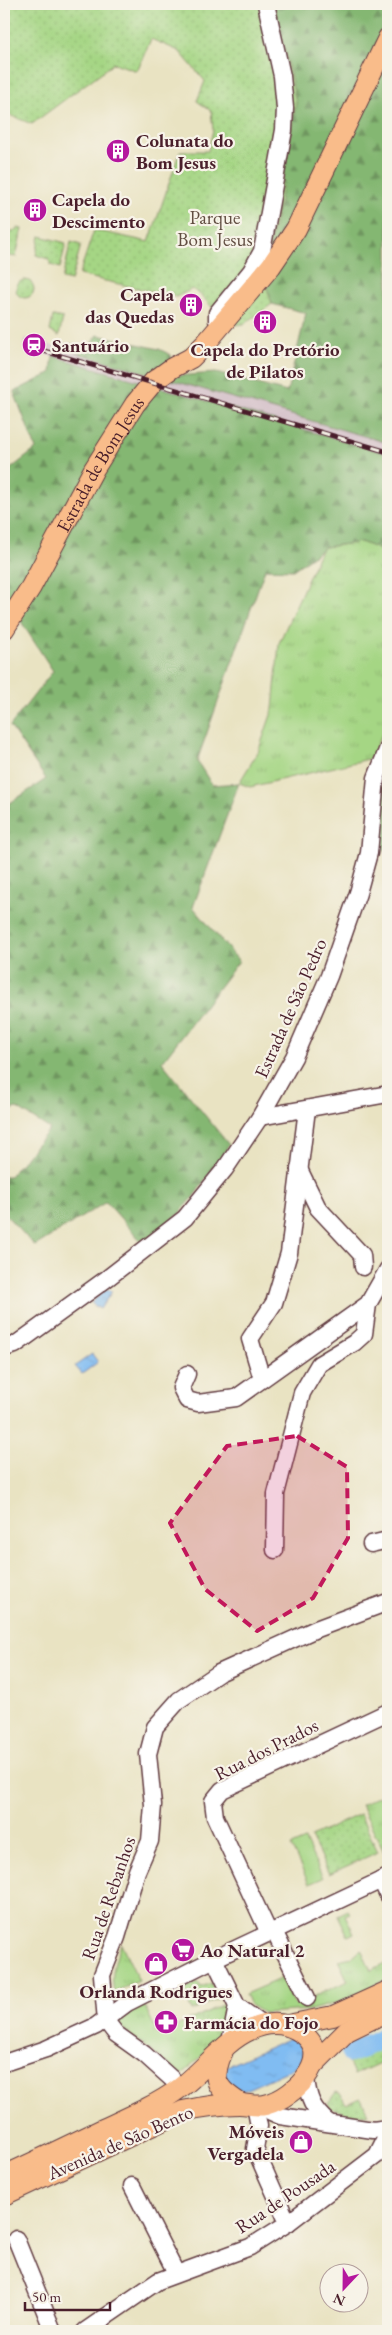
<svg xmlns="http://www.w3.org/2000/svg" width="392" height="2335" font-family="'EB Garamond',serif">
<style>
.industrial{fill:#d2bdc7}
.grass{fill:url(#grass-tufts);stroke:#787a58}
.forest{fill:url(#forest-firs);stroke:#676b4e}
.park{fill:url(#park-dots);stroke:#787a58}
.pitch{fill:#a5d684;stroke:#787a58}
.water{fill:url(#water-ripples);stroke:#656e8e}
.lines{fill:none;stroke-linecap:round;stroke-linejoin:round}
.river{stroke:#80bcf2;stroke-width:20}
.minor-casing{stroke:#623c42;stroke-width:19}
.major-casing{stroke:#623c42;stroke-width:22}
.minor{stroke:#fff;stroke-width:16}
.major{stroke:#f9bc8a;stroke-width:20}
.rail-casing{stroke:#4a1f2b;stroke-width:5}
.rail{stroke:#f7f3e8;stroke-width:3;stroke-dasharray:9;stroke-linecap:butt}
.marked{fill:#c2185b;fill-opacity:0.2;stroke:#c2185b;stroke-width:4;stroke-dasharray:10 6;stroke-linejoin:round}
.labels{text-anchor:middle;stroke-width:4.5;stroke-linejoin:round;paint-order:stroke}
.poi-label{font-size:19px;font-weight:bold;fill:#4a1f2b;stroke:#f7f3e8;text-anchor:start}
.park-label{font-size:19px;fill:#614d41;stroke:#f7f3e8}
.street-label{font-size:19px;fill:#4a1f2b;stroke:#f7f3e8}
</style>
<defs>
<pattern id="grass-tufts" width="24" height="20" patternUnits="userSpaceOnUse" patternTransform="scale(1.25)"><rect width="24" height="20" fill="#a5d684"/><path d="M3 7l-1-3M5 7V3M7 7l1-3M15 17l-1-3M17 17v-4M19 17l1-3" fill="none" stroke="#90b772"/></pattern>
<pattern id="forest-firs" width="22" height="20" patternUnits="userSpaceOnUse" patternTransform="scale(1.25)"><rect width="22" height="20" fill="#84b772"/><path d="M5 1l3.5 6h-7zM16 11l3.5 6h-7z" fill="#6e945e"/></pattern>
<pattern id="park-dots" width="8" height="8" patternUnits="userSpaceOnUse" patternTransform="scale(1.25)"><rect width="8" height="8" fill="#a5d684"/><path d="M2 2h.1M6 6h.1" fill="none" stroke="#90b772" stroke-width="1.8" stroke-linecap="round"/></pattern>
<pattern id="water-ripples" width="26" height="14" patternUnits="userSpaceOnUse" patternTransform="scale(1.25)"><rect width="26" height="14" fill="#80bcf2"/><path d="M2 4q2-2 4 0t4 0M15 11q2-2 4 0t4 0" fill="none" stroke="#70a1d0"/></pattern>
</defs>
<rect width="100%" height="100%" fill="#f7f3e8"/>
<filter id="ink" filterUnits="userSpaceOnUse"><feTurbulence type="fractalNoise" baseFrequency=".02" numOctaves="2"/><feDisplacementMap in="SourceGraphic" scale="10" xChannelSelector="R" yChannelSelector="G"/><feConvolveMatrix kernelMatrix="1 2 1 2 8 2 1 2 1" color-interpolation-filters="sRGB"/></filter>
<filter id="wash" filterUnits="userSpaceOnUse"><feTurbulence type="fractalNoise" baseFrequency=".0096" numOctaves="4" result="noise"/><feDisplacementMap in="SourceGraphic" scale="20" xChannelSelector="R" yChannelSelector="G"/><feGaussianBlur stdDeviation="1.12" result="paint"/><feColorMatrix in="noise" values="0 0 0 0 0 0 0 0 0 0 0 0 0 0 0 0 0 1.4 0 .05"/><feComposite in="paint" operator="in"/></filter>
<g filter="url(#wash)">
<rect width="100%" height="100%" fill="#e9e3c2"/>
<!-- industrial -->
<path class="industrial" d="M 26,338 L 388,443 L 388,454 L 26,349 L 23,348 Z"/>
<!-- grass -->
<g class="grass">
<path d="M 361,542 L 388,553 L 388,723 L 378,742 L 373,758 L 250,787 L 239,783 L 258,752 L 273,709 L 279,643 L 321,550 L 325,547 Z"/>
<path d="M 388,1792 L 388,1855 L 386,1856 L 361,1805 Z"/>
<path d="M 348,1910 L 350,1913 L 345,1915 L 354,1933 L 348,1936 L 338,1915 Z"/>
<path d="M 121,1943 L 139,1981 L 114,1992 C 110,1974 115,1961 121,1943 Z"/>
<path d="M 361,1949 L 371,1970 L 388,1962 L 388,1979 L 339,2002 L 311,2010 L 263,2013 L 250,2005 L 245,1994 L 282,1978 L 295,2005 L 348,1981 L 338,1960 L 352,1957 Z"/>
<path d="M 198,1982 L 201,1987 L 211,1983 L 219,1998 L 192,2011 L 182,1990 Z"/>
<path d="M 143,2002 L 158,2035 L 224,2004 L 222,2031 L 203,2055 L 180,2076 L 148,2048 L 123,2030 L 115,2021 L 129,2008 Z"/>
</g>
<!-- forest -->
<g class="forest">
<path d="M 274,4 L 388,4 L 388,443 L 57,347 L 67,344 L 90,345 L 98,335 L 159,349 L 171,355 L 175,376 L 216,373 L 287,392 L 306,313 L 272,304 L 261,269 L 270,242 L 279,204 L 296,102 Z"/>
<path d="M 53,356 L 388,454 L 388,553 L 361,542 L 325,547 L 293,570 L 265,569 L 197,761 L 212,785 L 239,783 L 193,907 L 239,961 L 162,1062 L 229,1145 L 192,1199 L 171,1223 L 142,1242 L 106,1202 L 35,1246 L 4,1213 L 4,1176 L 10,1176 L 50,1129 L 17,1108 L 4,1112 L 4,807 L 46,779 L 10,726 L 53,671 L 20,620 L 4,616 L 4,474 L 36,449 L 14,392 L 51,373 Z"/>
<path d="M 388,759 L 388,853 L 373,843 L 382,772 Z"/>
</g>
<!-- park -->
<g class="park">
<path d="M 4,4 L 274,4 L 296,102 L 279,204 L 270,243 L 261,269 L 272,304 L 244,324 L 235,325 C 214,317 210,299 192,289 L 176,297 L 79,275 L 94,230 L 149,242 L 180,151 L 208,151 L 213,130 L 211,111 L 197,101 L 205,81 L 179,51 L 151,39 L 137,71 L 114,63 L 32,124 L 4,113 Z"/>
<path d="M 18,228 L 22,229 L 16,257 L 4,255 L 4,237 Z"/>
<path d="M 40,236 L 66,243 L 60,268 L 51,265 L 48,259 L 36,255 Z"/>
<path d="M 71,242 L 81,245 L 71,281 L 62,279 Z"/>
<circle cx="25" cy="289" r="9"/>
<path d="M 53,316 L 63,318 L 59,336 L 50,331 Z"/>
<path d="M 360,1814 L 378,1852 L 329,1874 L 311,1837 Z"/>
<path d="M 388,2027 L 388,2059 L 354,2075 L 343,2051 Z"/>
<path d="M 336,2092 L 341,2094 L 346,2104 L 361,2098 L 368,2114 L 350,2114 L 330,2108 L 328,2103 Z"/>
</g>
<!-- pitch -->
<path class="pitch" d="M 305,1840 L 323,1878 L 309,1884 L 291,1846 Z"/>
<!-- water -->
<g class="water">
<path d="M 106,1289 L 111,1291 L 111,1293 L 100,1309 L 91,1303 Z"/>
<path d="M 92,1354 L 98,1362 L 82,1374 L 75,1366 Z"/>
<path d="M 292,2037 C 302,2045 305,2051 303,2064 L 236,2094 L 226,2084 L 225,2067 Z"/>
</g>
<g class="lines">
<!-- river -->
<path class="river" d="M 351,2053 L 388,2035"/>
</g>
</g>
<g filter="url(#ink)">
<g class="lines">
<!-- minor casing -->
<g class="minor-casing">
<g id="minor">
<path d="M 224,323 L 217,320 L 217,313 L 251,271 L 262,251 L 284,130 L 285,108 L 282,76 L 266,4"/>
<path d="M 260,1117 L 388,1094"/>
<path d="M 299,1169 L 318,1208 L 362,1255 L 363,1267"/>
<path d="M 4,1348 L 15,1345 L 105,1280 L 185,1218 L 225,1169 L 260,1117 L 294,1057 L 329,976 L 358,893 L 369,853 L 376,778 L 388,748"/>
<path d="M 187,1374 L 181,1388 L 187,1400 L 198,1403 L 236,1398 L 368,1304 L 388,1269"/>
<path d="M 262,1379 L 250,1339 L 274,1303 L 289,1253 L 307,1109"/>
<path d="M 371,1544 L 388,1540"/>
<path d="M 275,1550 L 276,1494 L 302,1393 L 319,1364 L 354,1343 L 364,1334 L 368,1304"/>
<path d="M 381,1880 L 388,1895"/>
<path d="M 274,1931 L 307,1998"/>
<path d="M 269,1933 L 215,1817 L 213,1801 L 222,1790 L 388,1712"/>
<path d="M 214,1959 L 237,2006 L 263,2025"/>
<path d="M 230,2042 L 237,2006"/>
<path d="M 4,2063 L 46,2049 L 96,2026 L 127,2003 L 214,1959 L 388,1877"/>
<path d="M 306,2078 C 308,2099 313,2110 329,2123"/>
<path d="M 173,2080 L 144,2054 L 116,2034 L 106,2021 L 102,1975 L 117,1937 L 137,1871 L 150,1841 L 153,1805 L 148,1754 L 155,1727 L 179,1700 L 219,1673 L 316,1629 L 388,1602"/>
<path d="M 265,2105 L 271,2112 L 280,2116 L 373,2130 L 388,2128"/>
<path d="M 255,2106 L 259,2126 L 255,2149 L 288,2223"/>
<path d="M 132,2186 L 176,2273"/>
<path d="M 16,2239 L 53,2331"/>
<path d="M 85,2331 L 158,2281 L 250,2247 L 288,2223 L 377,2155 L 388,2133"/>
</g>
</g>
<!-- major casing -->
<g class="major-casing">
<g id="major">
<path id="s1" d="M 4,629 L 31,587 L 94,469 L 135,404 L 154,381 L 172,368 L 191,358 L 206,343 L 271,266 L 296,229 L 388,38"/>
<path d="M 288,2025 L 333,2016 L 388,1991"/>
<path d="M 223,2051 C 210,2080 216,2088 241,2104"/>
<path d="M 313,2065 L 347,2031 L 388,2011"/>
<path d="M 4,2176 C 37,2161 70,2145 103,2129 C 129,2117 157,2105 180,2088 C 202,2072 226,2040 250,2030 C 265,2023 282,2021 297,2030 C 338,2052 298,2097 265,2105 C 256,2107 248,2104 239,2104 C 220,2104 201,2107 183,2111 L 4,2195"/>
</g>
</g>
<!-- minor -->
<use href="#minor" class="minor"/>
<!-- major -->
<use href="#major" class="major"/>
<!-- rail casing -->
<g class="rail-casing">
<path id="rail" d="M 27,346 L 388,452"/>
</g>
<!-- rail -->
<use href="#rail" class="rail"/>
</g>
</g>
<!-- marked area -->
<path class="marked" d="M 297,1436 L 347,1467 L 348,1538 L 313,1598 L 257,1631 L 205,1589 L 170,1523 L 227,1446 Z"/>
<!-- icons -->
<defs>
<g id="building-disc" transform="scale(1.25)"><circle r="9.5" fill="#b5179e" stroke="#f7f3e8"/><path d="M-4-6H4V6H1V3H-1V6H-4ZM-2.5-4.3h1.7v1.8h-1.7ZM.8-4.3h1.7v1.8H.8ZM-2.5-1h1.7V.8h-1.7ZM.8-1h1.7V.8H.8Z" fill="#fff"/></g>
<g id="station-disc" transform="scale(1.25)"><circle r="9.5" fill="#b5179e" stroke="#f7f3e8"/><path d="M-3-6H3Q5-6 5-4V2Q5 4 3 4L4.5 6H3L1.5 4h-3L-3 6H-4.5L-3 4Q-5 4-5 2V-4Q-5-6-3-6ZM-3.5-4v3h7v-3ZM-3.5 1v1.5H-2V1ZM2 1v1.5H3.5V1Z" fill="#fff"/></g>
<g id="supermarket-disc" transform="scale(1.25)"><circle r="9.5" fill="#b5179e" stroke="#f7f3e8"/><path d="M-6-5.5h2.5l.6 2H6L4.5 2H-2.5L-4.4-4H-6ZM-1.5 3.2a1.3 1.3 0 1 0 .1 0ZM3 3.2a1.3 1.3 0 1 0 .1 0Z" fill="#fff"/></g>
<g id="shop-disc" transform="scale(1.25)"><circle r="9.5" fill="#b5179e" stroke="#f7f3e8"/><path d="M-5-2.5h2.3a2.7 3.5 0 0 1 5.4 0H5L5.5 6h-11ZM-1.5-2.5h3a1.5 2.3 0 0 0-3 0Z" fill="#fff"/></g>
<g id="pharmacy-disc" transform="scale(1.25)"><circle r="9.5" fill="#b5179e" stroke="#f7f3e8"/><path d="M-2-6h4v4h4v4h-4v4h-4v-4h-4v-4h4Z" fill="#fff"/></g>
</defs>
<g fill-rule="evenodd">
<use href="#building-disc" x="118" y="151"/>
<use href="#building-disc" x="35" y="210"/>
<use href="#building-disc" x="191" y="305"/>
<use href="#building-disc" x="265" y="322"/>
<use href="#station-disc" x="34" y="345"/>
<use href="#supermarket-disc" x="183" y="1950"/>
<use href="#shop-disc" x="156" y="1964"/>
<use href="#pharmacy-disc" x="166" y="2022"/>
<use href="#shop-disc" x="301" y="2142"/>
</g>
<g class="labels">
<!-- poi labels -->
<g class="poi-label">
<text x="136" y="147">Colunata do<tspan x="136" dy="22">Bom Jesus</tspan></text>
<text x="52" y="206">Capela do<tspan x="52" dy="22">Descimento</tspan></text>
<text x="174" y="301" text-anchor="end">Capela<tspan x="174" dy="22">das Quedas</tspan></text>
<text x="52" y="352">Santuário</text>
<text x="265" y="356" text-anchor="middle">Capela do Pretório<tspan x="265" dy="22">de Pilatos</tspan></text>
<text x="200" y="1957">Ao Natural 2</text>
<text x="156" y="1998" text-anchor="middle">Orlanda Rodrigues</text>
<text x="184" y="2029">Farmácia do Fojo</text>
<text x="284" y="2138" text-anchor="end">Móveis<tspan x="284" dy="22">Vergadela</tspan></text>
</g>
<!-- park labels -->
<g class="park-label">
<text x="215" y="224">Parque<tspan x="215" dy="22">Bom Jesus</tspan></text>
</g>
<!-- street labels -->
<g class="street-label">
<text dy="7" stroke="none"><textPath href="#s1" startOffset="191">Estrada de Bom Jesus</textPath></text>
<text transform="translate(290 1008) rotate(-66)" y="7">Estrada de São Pedro</text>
<text transform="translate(266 1749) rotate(-27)" y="7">Rua dos Prados</text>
<text transform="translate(108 1898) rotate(-71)" y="7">Rua de Rebanhos</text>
<text transform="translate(120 2142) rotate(-24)" y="7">Avenida de São Bento</text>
<text transform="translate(285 2196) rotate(-34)" y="7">Rua de Pousada</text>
</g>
</g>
<!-- margin -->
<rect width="392" height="2335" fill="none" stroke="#f7f3e8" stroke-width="20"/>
<!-- north arrow -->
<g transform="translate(344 2288) rotate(202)"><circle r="24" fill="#f7f3e8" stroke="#b29e9c"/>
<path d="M0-4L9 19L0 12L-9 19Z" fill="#b5179e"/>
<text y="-8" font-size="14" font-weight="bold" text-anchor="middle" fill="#4a1f2b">N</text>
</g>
<!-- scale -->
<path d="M25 2302v8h85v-8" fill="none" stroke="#4a1f2b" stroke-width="2.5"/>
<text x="32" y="2302" font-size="15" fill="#4a1f2b" stroke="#f7f3e8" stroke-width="4" paint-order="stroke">50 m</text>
</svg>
